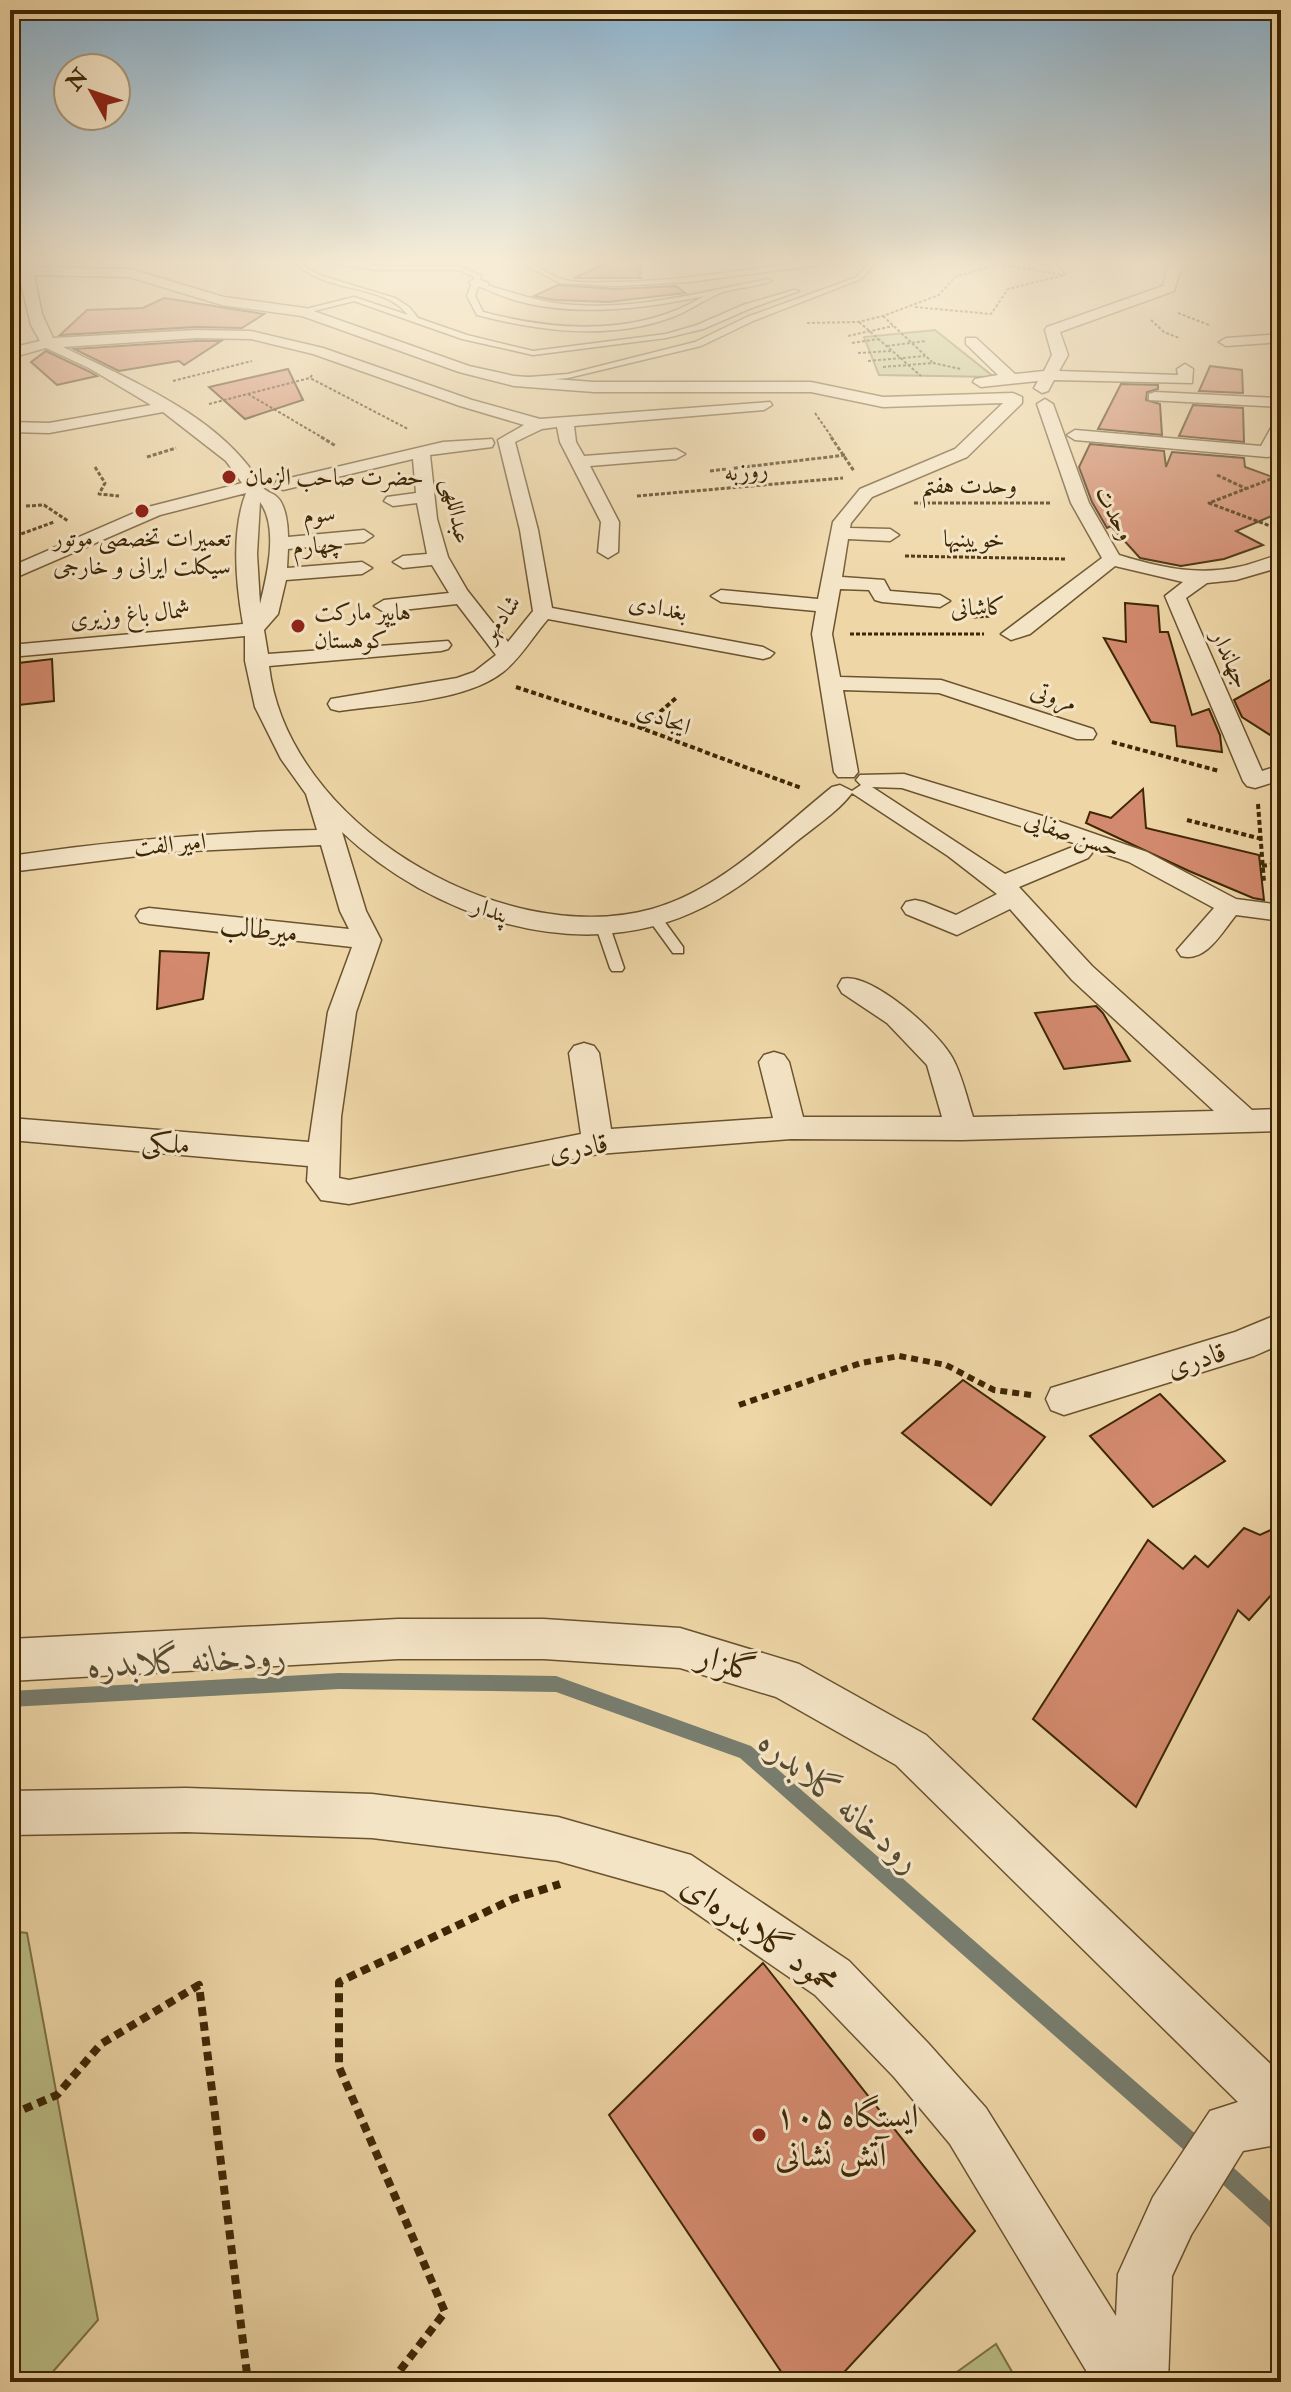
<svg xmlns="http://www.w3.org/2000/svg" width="1291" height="2392" font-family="'IM FELL Double Pica',Amiri,serif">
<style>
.green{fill:#babd86;stroke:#7c7246;stroke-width:2}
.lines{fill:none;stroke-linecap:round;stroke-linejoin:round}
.stream{fill:#787d6e;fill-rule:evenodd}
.building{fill:#d2896d;stroke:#3e2705;stroke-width:2}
.service-casing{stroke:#6a532e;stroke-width:3}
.minor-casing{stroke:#6a532e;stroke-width:3}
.path-far4{stroke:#3e2705;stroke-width:2;stroke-dasharray:3 2;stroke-linecap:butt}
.path-far3{stroke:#3e2705;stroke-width:3;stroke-dasharray:4 2;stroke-linecap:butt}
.path-far2{stroke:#3e2705;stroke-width:4;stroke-dasharray:5 3;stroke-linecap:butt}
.path-far1{stroke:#3e2705;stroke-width:6;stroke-dasharray:7 5;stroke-linecap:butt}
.path{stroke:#3e2705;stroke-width:8;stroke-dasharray:9 6;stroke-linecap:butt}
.service{fill:#f4e4c6;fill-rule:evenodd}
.minor{fill:#f4e4c6;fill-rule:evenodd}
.poi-dot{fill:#8f2418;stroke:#f4e4c6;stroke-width:3}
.labels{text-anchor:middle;stroke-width:6;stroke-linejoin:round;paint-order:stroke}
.far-street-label{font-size:24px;fill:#3e2705;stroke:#f4e4c6}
.far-poi-label{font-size:24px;fill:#3e2705;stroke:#f4e4c6;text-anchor:start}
.street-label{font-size:28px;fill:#3e2705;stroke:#f4e4c6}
.near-street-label{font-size:34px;fill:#3e2705;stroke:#f4e4c6}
.near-poi-label{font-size:34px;fill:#3e2705;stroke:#f4e4c6;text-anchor:start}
.near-water-label{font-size:36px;font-style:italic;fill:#564b31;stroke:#f4e4c6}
</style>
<rect width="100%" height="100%" fill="#eed6a7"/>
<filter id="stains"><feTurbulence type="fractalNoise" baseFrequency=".0025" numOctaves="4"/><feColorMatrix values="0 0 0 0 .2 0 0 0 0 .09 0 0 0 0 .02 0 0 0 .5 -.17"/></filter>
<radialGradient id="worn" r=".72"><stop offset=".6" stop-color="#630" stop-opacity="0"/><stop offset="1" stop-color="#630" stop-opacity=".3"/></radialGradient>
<!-- green -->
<g class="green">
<path d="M 935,330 L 994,377 L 879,375 L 864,337 Z"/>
<path d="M 10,1931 L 27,1933 L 98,2320 L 44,2382 L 10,2382 Z"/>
<path d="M 996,2344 L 1018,2382 L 943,2382 Z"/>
</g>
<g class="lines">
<!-- stream -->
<g class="stream">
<path d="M 339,1673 L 556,1676 L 751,1746 L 1207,2144 L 1210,2151 L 1207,2158 L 1200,2161 L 1193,2158 L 740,1758 L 556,1692 L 339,1689 L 10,1707 L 10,1691 Z"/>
<path d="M 1217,2156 L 1224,2159 L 1281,2211 L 1281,2234 L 1274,2231 L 1210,2173 L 1207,2166 L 1210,2159 Z"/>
</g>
</g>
<!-- building -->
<g class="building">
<path d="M 619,258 L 644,258 L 639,278 L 643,278 L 574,278 Z"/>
<path d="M 558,285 L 616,289 L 676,286 L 685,293 L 608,302 L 555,300 L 534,296 Z"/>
<path d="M 164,298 L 264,314 L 242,328 L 196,327 L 60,335 L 87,310 L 143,308 Z"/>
<path d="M 196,341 L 221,341 L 184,365 L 179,361 L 119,371 L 74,349 Z"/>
<path d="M 46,351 L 88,371 L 97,376 L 57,385 L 31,362 Z"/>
<path d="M 1210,366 L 1242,370 L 1243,393 L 1199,391 Z"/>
<path d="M 288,369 L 303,400 L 245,419 L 209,387 Z"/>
<path d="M 1121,384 L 1158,385 L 1158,389 L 1147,392 L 1146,400 L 1160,404 L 1162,435 L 1098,429 Z"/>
<path d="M 1193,405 L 1243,408 L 1244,442 L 1179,436 Z"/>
<path d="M 1090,444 L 1164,451 L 1166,467 L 1172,452 L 1244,458 L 1245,467 L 1281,480 L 1281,512 L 1236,531 L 1263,545 L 1224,559 L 1181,566 L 1140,558 L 1111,526 L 1107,528 L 1092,502 L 1079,467 Z"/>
<path d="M 1125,603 L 1158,606 L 1160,632 L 1168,632 L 1192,715 L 1209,709 L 1220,735 L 1222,752 L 1177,746 L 1175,726 L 1151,722 L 1104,638 L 1126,642 Z"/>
<path d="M 52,659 L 54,701 L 10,706 L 10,664 Z"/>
<path d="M 1281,674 L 1281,742 L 1242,717 L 1234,700 Z"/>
<path d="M 1143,789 L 1146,828 L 1259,855 L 1264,900 L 1253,898 L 1189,871 L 1086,823 L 1090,812 L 1111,818 Z"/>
<path d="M 160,951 L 209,953 L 203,999 L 157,1009 Z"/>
<path d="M 1096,1006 L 1103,1013 L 1130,1061 L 1064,1069 L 1035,1013 Z"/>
<path d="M 963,1380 L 1045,1437 L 991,1505 L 902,1433 Z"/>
<path d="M 1160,1394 L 1225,1461 L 1153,1507 L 1090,1436 Z"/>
<path d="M 1281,1525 L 1281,1584 L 1249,1620 L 1238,1610 L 1136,1807 L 1033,1719 L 1148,1540 L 1183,1569 L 1195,1556 L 1208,1567 L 1244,1528 L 1260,1535 Z"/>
<path d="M 763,1963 L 975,2231 L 835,2382 L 788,2382 L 609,2115 Z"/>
</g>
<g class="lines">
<!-- service casing -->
<g class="service-casing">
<g id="service">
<path d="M 292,258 L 299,258 L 307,268 L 322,276 L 395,298 L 409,307 L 418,318 L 467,335 L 533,351 L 666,334 L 697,325 L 743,305 L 794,290 L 799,291 L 749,309 L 703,329 L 666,338 L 533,355 L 462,339 L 354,301 L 302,314 L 302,310 L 354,297 L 408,315 C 382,281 322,296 292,258 Z"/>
<path d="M 301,258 L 338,258 L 376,266 L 460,266 L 481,276 L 475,296 L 483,312 C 556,331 637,337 704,296 C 635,311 544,321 480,286 L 483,284 C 507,291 530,299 555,303 C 626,313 699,293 768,279 L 771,281 C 755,288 734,287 718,294 C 700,302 686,313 667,319 C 606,340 539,331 477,315 L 467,296 L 474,277 L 459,270 L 376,270 Z"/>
<path d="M 511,258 C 530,258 544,273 561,279 C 577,284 600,282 617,282 C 705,281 792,258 880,258 L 861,279 L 753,321 L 701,346 L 568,378 L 520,382 L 517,378 L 568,374 L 695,342 L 747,317 L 857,277 L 869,263 L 837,263 L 688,282 L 616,286 L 560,283 Z"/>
<path d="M 687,258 L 723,258 L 688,262 L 685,260 Z"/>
<path d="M 654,913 L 659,914 L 683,947 L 683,953 L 673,953 L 649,920 L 649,914 Z"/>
<path d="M 602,920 L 609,924 L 624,968 L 622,971 L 612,971 L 610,968 L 595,924 Z"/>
</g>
</g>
<!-- minor casing -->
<g class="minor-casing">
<g id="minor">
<path d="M 15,258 L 28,258 L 32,267 L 130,269 L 224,297 L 305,308 L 469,366 L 514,376 L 594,382 L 811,382 L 883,397 L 1013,393 L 1022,397 L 1022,403 L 967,457 L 872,497 L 851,523 L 850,528 L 890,529 L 899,535 L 890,541 L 848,539 L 842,577 L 884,580 L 890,591 L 940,595 L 950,601 L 940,607 L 882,602 L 875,600 L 869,590 L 840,589 L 832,634 L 840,677 L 941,680 L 1093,729 L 1096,734 L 1093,739 L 1077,739 L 939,693 L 843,690 L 858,772 L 854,777 L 838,777 L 834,772 L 812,634 L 816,611 L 721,602 L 711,596 L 721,590 L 818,599 L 833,522 L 860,489 L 955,449 L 1003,403 L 883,407 L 811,392 L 594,392 L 514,386 L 459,372 L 302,316 L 222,305 L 129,277 L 34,275 L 42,314 L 53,338 L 196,330 L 251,331 L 323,348 L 472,400 L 540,419 L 770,402 L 772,405 L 764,410 L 574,426 L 576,442 L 584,456 L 676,449 L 685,454 L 676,459 L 590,466 L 619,522 L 618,552 L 608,558 L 598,552 L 601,522 L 560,442 L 557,427 L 542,429 L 515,442 L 538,530 L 552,608 L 763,647 L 774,653 L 770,657 L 763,659 L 548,619 C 533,636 521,658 503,672 C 465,702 387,704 339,711 L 331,709 L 328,704 L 331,699 L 457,678 L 474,672 L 496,655 L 457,604 L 384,612 L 374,606 L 384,600 L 449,593 L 432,565 L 403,568 L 393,562 L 403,556 L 427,554 L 417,503 L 393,506 L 384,501 L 387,497 L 416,493 L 413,459 L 283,490 L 274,485 L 277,481 L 443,442 L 492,439 L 494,443 L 492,447 L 430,455 L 437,519 L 448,557 L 467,590 L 508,642 L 533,611 L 520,530 L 498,440 L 524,425 L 460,406 L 313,354 L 251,339 L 196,338 L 63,347 C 134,382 222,417 262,486 C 265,492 272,492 277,497 C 286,505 288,526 288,537 L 364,530 L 373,536 L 364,542 L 288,549 L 287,568 L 362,562 L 372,568 L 362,574 L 286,580 L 278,614 L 264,630 L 268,654 L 448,641 L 451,645 L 448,649 L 441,651 L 269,666 C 287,825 503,950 652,909 C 721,890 777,831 832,787 L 840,785 L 852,791 L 861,785 L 856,780 L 860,775 L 904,774 L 1049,818 L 1147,852 L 1236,899 L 1281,905 L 1281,921 L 1236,915 C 1222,932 1206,963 1181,956 L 1177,950 L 1214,908 L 1129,862 L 1088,848 L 1092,853 L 1088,858 L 1019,887 L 1092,966 L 1252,1110 L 1281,1109 L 1281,1131 L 961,1140 L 791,1139 L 598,1154 L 349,1204 L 321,1200 L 307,1181 L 308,1166 L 10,1140 L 10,1118 L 309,1142 L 328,1012 L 352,947 L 149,924 L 140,922 L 136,916 L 140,910 L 149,908 L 349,929 L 340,911 L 321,845 L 170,852 L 10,872 L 10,856 C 112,841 214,832 317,830 L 306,794 L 281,759 L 255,707 L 245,661 L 245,636 L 10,657 L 10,645 L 243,624 C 236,584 231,531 246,493 L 160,515 L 10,580 L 10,567 L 148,507 L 242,483 L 226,461 L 163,412 L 49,433 L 10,432 L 10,422 L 49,423 L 151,405 L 89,368 L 46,348 L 10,358 L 10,348 L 40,341 L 31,325 ZM 260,502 C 279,528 267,575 260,604 L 257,554 ZM 872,787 L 902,788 L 1083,846 L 1070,848 L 1005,874 ZM 852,793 L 948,856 L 997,894 L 956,915 L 924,902 L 915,900 L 906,902 L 902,908 L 906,914 L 957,935 L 1010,909 L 1072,980 L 1214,1111 L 973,1117 C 967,1098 962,1076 953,1059 C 940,1033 870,971 842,979 L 838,986 L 842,993 L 887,1023 L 927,1065 L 942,1117 L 803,1117 L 789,1062 L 784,1055 L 774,1052 L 764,1055 L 759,1062 L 773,1118 L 611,1129 L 599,1053 L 594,1046 L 584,1043 L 574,1046 L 569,1053 L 581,1134 L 349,1180 L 339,1178 L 341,1117 L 356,1012 L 381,940 L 366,911 L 342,832 C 431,916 574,965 691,913 C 728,897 761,871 792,845 C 811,829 837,813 852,793 Z"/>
<path d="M 1179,258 L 1194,258 L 1180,271 L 1174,291 L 1060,332 L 1068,355 L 1059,371 L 1178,375 L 1177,369 L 1185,364 L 1193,369 L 1192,383 L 1054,380 L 1048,391 L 1042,393 L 1034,388 L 1038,381 L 981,387 L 973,382 L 975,379 L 998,375 L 966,344 L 966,338 L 976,338 L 1015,374 L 1044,371 L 1052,355 L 1045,330 L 1047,327 L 1163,286 L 1167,269 Z"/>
<path d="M 476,278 L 488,283 L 488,289 L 471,285 L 469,282 Z"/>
<path d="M 1281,334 L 1281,342 L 1226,346 L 1219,342 L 1226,338 Z"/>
<path d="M 1155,392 L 1276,398 L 1281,399 L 1281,407 L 1149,400 L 1149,394 Z"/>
<path d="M 1045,399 L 1053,404 L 1089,503 L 1119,555 C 1158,567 1197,576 1238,567 C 1253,564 1267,558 1281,554 L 1281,567 L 1236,580 L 1207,583 L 1186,598 L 1262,771 L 1281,765 L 1281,780 L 1255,788 L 1247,786 L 1243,781 L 1165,596 L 1183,582 L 1115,566 L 1030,634 L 1011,640 L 1001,634 L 1102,558 L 1071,503 L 1037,404 Z"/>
<path d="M 1271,428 L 1281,428 L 1281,441 L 1273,456 L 1267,457 L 1075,440 L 1067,435 L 1075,430 L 1261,446 Z"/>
<path d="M 1281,1313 L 1281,1344 L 1254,1356 L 1064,1415 L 1051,1410 L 1046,1399 L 1051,1388 L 1235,1332 Z"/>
<path d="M 398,1619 L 544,1619 L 680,1628 L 799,1664 L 926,1735 L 1281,2074 L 1281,2144 L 1243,2151 L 1191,2235 L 1172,2276 L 1168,2382 L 1093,2382 L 950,2144 L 894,2077 L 815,1995 L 664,1891 L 558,1861 L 372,1838 L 186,1832 L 10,1835 L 10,1791 L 186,1788 L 372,1794 L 558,1817 L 691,1855 L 849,1961 L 928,2043 L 986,2108 L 1116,2316 L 1118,2274 L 1153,2197 L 1210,2111 L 1238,2102 L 896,1765 L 776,1697 L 680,1668 L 544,1659 L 398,1659 L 10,1681 L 10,1639 Z"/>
</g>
</g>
<!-- path-far4 -->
<g class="path-far4">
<path d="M 1058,258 L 1056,262 L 1065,274"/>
<path d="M 915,307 L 991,314 L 1008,289 L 1065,275 L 1002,265"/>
<path d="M 1178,313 L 1209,325"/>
<path d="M 883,316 L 932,362"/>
<path d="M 1151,320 L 1164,332 L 1179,338"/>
<path d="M 859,322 L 921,376"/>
<path d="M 807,323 L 858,322 L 883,316 L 939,295 L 955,277 L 1015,258"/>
<path d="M 848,336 L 893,326"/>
<path d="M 852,343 L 878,339"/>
<path d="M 887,346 L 926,341"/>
<path d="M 858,353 L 891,351"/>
<path d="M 868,361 L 925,356"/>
<path d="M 883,367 L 933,363 L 961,369"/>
<path d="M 312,375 L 310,378 L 408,429"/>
<path d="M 173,381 L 252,361"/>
<path d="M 248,394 L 325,439"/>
<path d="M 209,404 L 310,378"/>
<path d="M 815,413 L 833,439"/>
</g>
<!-- path-far3 -->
<g class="path-far3">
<path d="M 321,437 L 336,446"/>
<path d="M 831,437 L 854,471"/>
<path d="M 147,457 L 176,448"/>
<path d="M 95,467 L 105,483 L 99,494 L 119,496"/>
<path d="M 710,471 L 846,455"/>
<path d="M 1217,475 L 1247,489"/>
<path d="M 1271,479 L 1209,503 L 1281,530"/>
<path d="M 637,496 L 843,478"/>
<path d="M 914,503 L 1052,503"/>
<path d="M 26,506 L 44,505 L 68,521"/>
<path d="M 10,538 L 54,522"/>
<path d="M 905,556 L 1067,559"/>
<path d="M 971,605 L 974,617 L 992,616"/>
<path d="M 850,634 L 984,634"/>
</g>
<!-- path-far2 -->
<g class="path-far2">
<path d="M 516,687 L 641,728 L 801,788"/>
<path d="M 642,728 L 676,698"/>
<path d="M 1112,742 L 1219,771"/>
<path d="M 1258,804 L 1264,882"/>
<path d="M 1187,820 L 1262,839"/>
<path d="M 1262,866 L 1281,863"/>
</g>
<!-- path-far1 -->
<path class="path-far1" d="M 739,1405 L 861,1363 L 899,1356 L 946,1365 L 994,1390 L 1031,1395"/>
<!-- path -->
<g class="path">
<path d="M 10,2115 L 57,2095 L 101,2044 L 199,1985 L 248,2382"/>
<path d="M 391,2382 L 445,2312 L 339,2067 L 339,1982 L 513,1899 L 560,1884"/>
</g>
<!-- service -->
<use href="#service" class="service"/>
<!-- minor -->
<use href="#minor" class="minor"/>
</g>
<!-- sky -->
<linearGradient id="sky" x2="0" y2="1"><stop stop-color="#8bb5d3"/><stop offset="0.44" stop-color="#f7edd7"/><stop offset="1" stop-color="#f7edd7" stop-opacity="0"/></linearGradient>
<rect width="1291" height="593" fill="url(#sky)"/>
<!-- markers -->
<g class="poi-dot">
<circle cx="229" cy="477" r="8"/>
<circle cx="142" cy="511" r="8"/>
<circle cx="298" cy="626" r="8"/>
<circle cx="759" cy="2135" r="8"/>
</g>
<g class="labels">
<!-- far-street labels -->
<g class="far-street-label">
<text transform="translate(746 471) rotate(-5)" y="8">روزبه</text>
<text x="969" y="493">وحدت هفتم</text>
<text transform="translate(457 511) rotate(79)" y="8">عبداللهی</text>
<text transform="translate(1115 513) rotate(62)" y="8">وحدت</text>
<text transform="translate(319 514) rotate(-5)" y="8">سوم</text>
<text transform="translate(974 539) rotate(1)" y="8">خویینیها</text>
<text transform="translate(318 545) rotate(-4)" y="8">چهارم</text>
<text transform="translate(658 607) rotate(11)" y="8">بغدادی</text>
<text transform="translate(978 607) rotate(-2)" y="8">کاشانی</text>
<text transform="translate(130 614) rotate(-5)" y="8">شمال باغ وزیری</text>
<text transform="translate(500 618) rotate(-54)" y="8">شادمهر</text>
<text transform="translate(1231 659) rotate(66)" y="8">جهاندار</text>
<text transform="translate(1054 696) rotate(19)" y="8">مروتی</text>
<text transform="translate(664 718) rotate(20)" y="8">ایجادی</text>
<text transform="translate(1072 834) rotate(19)" y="8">حسن صفایی</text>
<text transform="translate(170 844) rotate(-5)" y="8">امیر الفت</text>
<text transform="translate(491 910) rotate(19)" y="8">پندار</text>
</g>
<!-- far-poi labels -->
<g class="far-poi-label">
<text x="245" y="485">حضرت صاحب الزمان</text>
<text x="142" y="546" text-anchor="middle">تعمیرات تخصصی موتور<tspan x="142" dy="28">سیکلت ایرانی و خارجی</tspan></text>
<text x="314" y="620">هایپر مارکت<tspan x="314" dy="28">کوهستان</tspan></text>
</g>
<!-- street labels -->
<g class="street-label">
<text transform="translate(259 928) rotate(6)" y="10">میرطالب</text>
<text transform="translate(166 1142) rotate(5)" y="10">ملکی</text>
<text transform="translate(578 1147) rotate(-10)" y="10">قادری</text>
<text transform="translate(1196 1359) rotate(-17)" y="10">قادری</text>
</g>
<!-- near-street labels -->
<g class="near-street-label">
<text transform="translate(727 1662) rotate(17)" y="12">گلزار</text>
<text transform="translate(761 1933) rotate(35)" y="12">محمود گلابدره‌ای</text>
</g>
<!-- near-poi labels -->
<g class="near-poi-label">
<text x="775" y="2127">ایستگاه ۱۰۵<tspan x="775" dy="39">آتش نشانی</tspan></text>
</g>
<!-- near-water labels -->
<g class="near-water-label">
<text transform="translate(187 1659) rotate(-3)" y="13">رودخانه گلابدره</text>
<text transform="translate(841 1800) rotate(40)" y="13">رودخانه گلابدره</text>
</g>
</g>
<!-- margin -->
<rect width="1291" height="2392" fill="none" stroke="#eed6a7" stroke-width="40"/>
<rect x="12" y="12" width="1267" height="2368" fill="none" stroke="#3e2705" stroke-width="4"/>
<rect x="20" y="20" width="1251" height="2352" fill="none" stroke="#3e2705" stroke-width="2"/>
<!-- north arrow -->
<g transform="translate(92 92) rotate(310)"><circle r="38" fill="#f4e4c6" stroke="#ab9879" stroke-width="2"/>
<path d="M0-6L14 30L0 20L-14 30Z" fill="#8f2418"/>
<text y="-12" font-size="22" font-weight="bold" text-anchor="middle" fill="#3e2705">N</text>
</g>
<rect width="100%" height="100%" filter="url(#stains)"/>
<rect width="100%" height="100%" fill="url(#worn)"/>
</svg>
